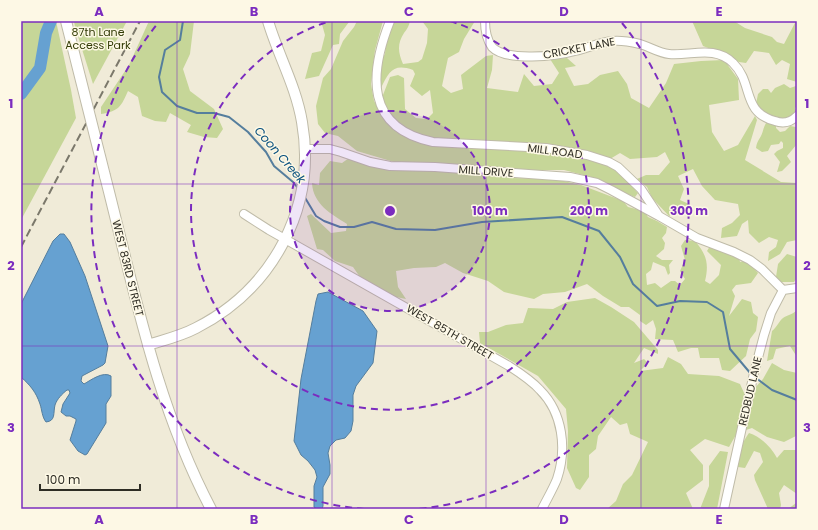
<svg xmlns="http://www.w3.org/2000/svg" width="818" height="530" font-family="Poppins,sans-serif">
<style>
.green{fill:#c6d698}
.water{fill:#66a1d1;stroke:#557e9d}
.lines{fill:none;stroke-linecap:round;stroke-linejoin:round}
.stream{stroke:#557e9d;stroke-width:2}
.river{stroke:#66a1d1;stroke-width:12}
.minor-casing{stroke:#bfbba8;stroke-width:10}
.major-casing{stroke:#bfbba8;stroke-width:12}
.minor{stroke:#fff;stroke-width:8}
.major{stroke:#fff;stroke-width:10}
.rail{stroke:#7b786b;stroke-width:2;stroke-dasharray:8 4;stroke-linecap:butt}
.major-bridge-casing{stroke:#bfbba8;stroke-width:12;stroke-linecap:butt}
.major-bridge{stroke:#fff;stroke-width:10}
.grid{fill:none;stroke:#7b2cbf;stroke-width:1;stroke-opacity:0.55}
.ring{fill:none;stroke:#7b2cbf;stroke-width:2;stroke-dasharray:7 5}
.labels{text-anchor:middle;stroke-width:3;stroke-linejoin:round;paint-order:stroke}
.park-label{font-size:11px;fill:#323c06;stroke:#fdf8e5}
.street-label{font-size:11px;fill:#2e2c24;stroke:#fdf8e5}
.water-label{font-size:12px;font-style:italic;fill:#09517f;stroke:#fdf8e5}
.centre{fill:#7b2cbf;stroke:#fdf8e5;stroke-width:2}
.ring-label{font-size:12px;text-anchor:middle;font-weight:bold;fill:#7b2cbf;stroke:#fdf8e5;stroke-width:3;stroke-linejoin:round;paint-order:stroke}
.neatline{fill:none;stroke:#7b2cbf;stroke-width:1.5}
.grid-label{font-size:13px;text-anchor:middle;font-weight:bold;fill:#7b2cbf}
</style>
<rect width="100%" height="100%" fill="#f0ebd8"/>
<!-- green -->
<g class="green">
<path d="M 21,21 L 56,21 L 71,90 L 76,118 L 21,220 Z"/>
<path d="M 74,21 L 127,21 L 93,84 L 75,27 Z"/>
<path d="M 149,21 L 194,21 L 190,54 L 183,69 L 190,91 L 214,109 L 223,129 L 217,138 L 204,137 L 187,132 L 191,125 L 170,113 L 166,122 L 155,121 L 142,116 L 138,97 L 128,91 C 121,106 120,111 101,114 L 101,107 L 129,65 Z"/>
<path d="M 321,21 L 349,22 L 340,34 L 339,44 L 333,45 L 319,76 L 305,79 L 312,53 L 321,51 L 325,35 Z"/>
<path d="M 357,21 L 383,21 L 375,50 L 371,84 L 374,101 L 387,122 L 405,136 L 495,147 L 572,155 L 604,162 L 624,177 L 638,193 L 635,197 L 622,192 L 599,179 L 564,170 L 520,170 L 482,166 L 394,162 L 357,151 L 338,136 L 325,133 L 318,124 L 316,106 L 323,78 L 331,69 L 343,41 L 354,27 Z"/>
<path d="M 394,21 L 410,21 C 409,26 407,29 404,33 C 397,44 398,52 403,64 L 418,62 L 422,59 L 427,43 L 428,29 L 422,21 L 475,21 L 464,39 L 459,52 L 448,58 L 442,86 L 451,93 L 463,89 L 461,75 L 486,56 L 493,55 L 492,70 L 487,88 L 518,92 L 524,74 L 534,86 L 552,84 L 559,73 L 550,59 L 567,58 L 576,66 L 565,68 L 574,86 L 588,84 L 600,75 L 618,71 L 627,84 L 631,98 L 649,108 L 666,83 L 674,64 L 701,61 L 724,60 L 738,79 L 739,100 L 709,105 L 712,132 L 724,151 L 738,145 L 755,116 L 757,120 L 745,160 L 781,182 L 797,183 L 797,240 L 787,242 L 780,254 L 768,261 L 769,252 L 776,247 L 778,240 L 769,237 L 759,243 L 749,233 L 748,220 L 742,224 L 737,236 L 721,238 L 722,228 L 732,223 L 740,215 L 738,204 L 715,200 L 702,186 L 693,169 L 678,176 L 684,189 L 680,200 L 689,204 L 688,210 L 677,212 L 669,216 L 652,198 L 647,187 L 637,179 L 646,175 L 659,175 L 670,162 L 665,152 L 657,157 L 630,159 L 620,153 L 610,159 L 437,140 L 418,136 L 396,123 L 381,100 L 390,77 L 398,75 L 404,78 L 405,109 L 416,118 L 427,119 L 433,113 L 430,90 L 422,96 L 410,86 L 415,74 L 413,70 C 393,63 389,72 381,88 L 381,60 L 385,54 L 386,41 Z"/>
<path d="M 692,21 L 734,21 L 745,28 L 772,37 L 777,42 L 784,44 L 796,21 L 797,21 L 797,82 L 787,79 L 790,64 L 782,60 L 776,65 L 769,53 L 754,51 L 746,63 L 739,62 L 724,54 L 703,46 Z"/>
<path d="M 784,84 L 790,88 L 796,86 L 797,88 L 797,106 L 795,108 L 796,111 L 793,117 L 784,120 L 768,118 L 756,104 L 758,94 L 763,89 L 768,89 L 771,93 L 775,88 Z"/>
<path d="M 766,123 L 776,125 L 776,128 L 780,132 L 785,131 L 790,126 L 796,127 L 797,144 L 787,156 L 791,162 L 782,171 L 777,172 L 780,162 L 774,154 L 777,151 L 783,148 L 783,143 L 781,141 L 779,144 L 771,145 L 768,151 L 762,152 L 756,148 C 757,142 758,141 761,136 C 763,133 763,128 766,123 Z"/>
<path d="M 349,158 L 403,168 L 512,178 L 555,179 L 581,185 L 623,201 L 628,207 L 644,211 L 648,217 L 657,221 L 667,227 L 666,233 L 662,238 L 665,243 L 664,249 L 656,256 L 662,260 L 673,260 L 669,265 L 670,273 L 668,275 L 665,267 L 653,262 L 651,270 L 646,274 L 647,285 L 655,283 L 661,288 L 671,281 L 675,281 L 680,285 L 685,279 L 680,271 L 685,260 L 681,246 L 685,240 L 695,241 C 707,255 709,264 705,281 L 710,284 L 719,275 L 721,265 L 707,251 L 710,246 L 739,257 L 740,262 L 747,260 L 758,273 L 751,283 L 736,285 L 732,290 L 735,296 L 729,316 L 742,299 L 751,302 L 753,313 L 758,317 L 756,331 L 750,339 L 746,356 L 730,371 L 722,370 L 719,358 L 700,358 L 698,348 L 691,348 L 678,352 L 673,340 L 655,339 L 656,329 L 653,320 L 646,325 L 640,321 L 640,315 L 629,307 L 621,307 L 603,296 L 587,284 L 565,292 L 543,294 L 534,299 L 504,292 L 488,281 L 463,273 L 445,263 L 436,267 L 414,268 L 396,271 L 398,287 L 406,299 L 396,297 L 360,277 L 353,267 L 335,261 L 323,250 L 317,249 L 307,216 L 311,214 L 331,233 L 346,231 L 347,224 C 331,214 313,204 312,183 L 319,185 L 320,173 L 330,161 L 342,163 Z"/>
<path d="M 787,254 L 797,257 L 797,278 L 794,282 L 781,282 L 776,277 L 778,264 Z"/>
<path d="M 595,298 L 611,307 L 634,322 L 658,350 L 658,354 L 644,348 L 634,363 L 644,359 L 648,363 L 640,371 L 663,368 L 668,357 L 681,364 L 688,374 L 719,376 L 740,384 L 745,395 L 737,433 L 729,447 L 705,439 L 690,450 L 703,465 L 703,480 L 686,493 L 693,509 L 607,509 L 616,501 L 623,484 L 632,475 L 648,442 L 630,434 L 627,423 L 620,425 L 611,417 L 598,436 L 596,449 L 589,455 L 589,477 L 580,490 L 576,488 L 567,468 L 568,431 L 566,409 L 538,376 L 480,343 L 479,332 L 488,332 L 506,325 L 523,323 L 528,308 L 553,309 L 567,302 Z"/>
<path d="M 797,310 L 797,357 L 790,346 L 776,349 L 773,359 L 767,361 L 772,331 C 777,327 779,321 783,318 C 787,315 792,315 797,310 Z"/>
<path d="M 772,363 L 784,370 L 797,373 L 797,445 L 796,436 L 784,442 L 767,437 L 752,428 L 746,430 L 744,426 L 752,391 L 763,379 Z"/>
<path d="M 749,433 C 761,437 771,447 777,458 L 784,450 L 797,450 L 797,509 L 788,509 L 796,503 L 797,494 L 784,485 L 779,493 L 781,505 L 780,509 L 768,509 L 755,480 L 754,475 L 763,462 L 760,453 L 754,451 L 745,468 L 738,467 C 736,454 742,443 749,433 Z"/>
<path d="M 720,451 L 728,452 L 717,509 L 700,509 L 709,486 L 709,466 Z"/>
</g>
<!-- water -->
<g class="water">
<path d="M 60,234 L 64,234 L 70,242 L 85,276 L 108,346 L 105,363 L 103,365 L 82,376 L 81,381 L 84,384 C 91,380 103,371 111,376 L 111,396 L 106,404 L 106,423 L 87,454 L 85,455 L 78,451 L 70,440 L 76,421 L 76,419 L 70,416 L 66,416 L 61,412 L 63,404 L 70,393 L 69,390 L 67,390 C 62,394 57,399 55,405 C 53,413 56,421 46,422 C 42,417 42,410 40,404 C 36,392 30,385 21,377 L 21,304 L 53,241 Z"/>
<path d="M 328,292 L 363,311 L 377,331 L 373,363 L 356,386 L 353,395 L 353,421 L 351,431 L 345,438 L 336,440 L 330,446 L 328,453 L 330,465 L 330,474 L 323,487 L 323,506 L 322,509 L 317,509 L 314,507 L 314,486 L 317,477 L 315,470 L 308,461 L 301,455 L 294,441 L 301,379 L 316,301 L 318,294 Z"/>
</g>
<g class="lines">
<!-- stream -->
<g class="stream">
<path d="M 183,21 L 180,40 L 165,50 L 159,77 L 162,92 L 177,106 L 197,113 L 214,113 L 229,117 L 248,132 L 266,152 L 274,166 L 293,182 L 297,187"/>
<path d="M 304,196 L 316,216 L 324,221 L 340,227 L 354,227 L 372,222 L 396,229 L 435,230 L 482,222 L 562,217 L 599,231 L 620,257 L 633,284 L 657,306 L 680,301 L 707,302 L 723,312 L 730,349 L 751,374"/>
<path d="M 756,378 L 772,390 L 797,400"/>
</g>
<!-- river -->
<path class="river" d="M 21,94 L 40,68 L 46,33 L 51,21"/>
<!-- minor casing -->
<g class="minor-casing">
<g id="minor">
<path d="M 390,21 C 369,74 365,128 433,142 L 546,148 L 587,155 L 609,162 L 618,167 L 641,189 L 659,216 L 697,238 L 734,252 L 750,260 L 762,269 L 783,290"/>
<path d="M 485,21 C 485,29 487,40 492,47 C 506,62 557,56 575,51 C 588,48 600,42 613,41 C 622,40 631,42 640,44 C 650,47 659,53 669,54 C 691,56 715,45 733,63 C 754,83 741,112 775,121 C 783,124 791,122 797,116"/>
<path d="M 305,149 L 330,149 L 341,152 L 370,162 L 390,166 L 435,167 L 570,177 L 597,183 L 611,190 L 657,215"/>
<path d="M 244,214 L 269,230 L 509,366 C 520,373 531,380 540,390 C 563,413 567,449 557,479 C 553,489 547,499 542,509"/>
<path d="M 724,509 L 754,373 L 764,335 L 771,313 L 783,290 L 797,288"/>
</g>
</g>
<!-- major casing -->
<g class="major-casing">
<g id="major">
<path d="M 105,176 C 134,289 156,405 211,509"/>
<path d="M 148,345 C 164,340 181,336 196,328 C 273,289 317,207 302,122 C 296,86 278,55 268,21"/>
</g>
</g>
<!-- minor -->
<use href="#minor" class="minor"/>
<!-- major -->
<use href="#major" class="major"/>
<!-- rail -->
<path class="rail" d="M 21,247 L 140,21"/>
<!-- major-bridge casing -->
<g class="major-bridge-casing">
<path id="major-bridge" d="M 66,21 L 105,176"/>
</g>
<!-- major-bridge -->
<use href="#major-bridge" class="major-bridge"/>
</g>
<!-- grid -->
<path class="grid" d="M 177,21 L 177,509M 332,21 L 332,509M 486,21 L 486,509M 641,21 L 641,509M 21,184 L 797,184M 21,346 L 797,346"/>
<!-- distance rings -->
<circle cx="390" cy="211" r="100" fill="#7b2cbf" fill-opacity=".12"/>
<g class="ring">
<circle cx="390" cy="211" r="100"/>
<path d="M450 21A199 199 0 1 1 330 21"/>
<path d="M364 509A299 299 0 0 1 158 23M622 23A299 299 0 0 1 416 509"/>
</g>
<g class="labels">
<!-- park labels -->
<g class="park-label">
<text x="98" y="36">87th Lane<tspan x="98" dy="13">Access Park</tspan></text>
</g>
<!-- street labels -->
<g class="street-label">
<text transform="translate(579 48) rotate(-11)" y="4">CRICKET LANE</text>
<text transform="translate(555 151) rotate(7)" y="4">MILL ROAD</text>
<text transform="translate(486 171) rotate(4)" y="4">MILL DRIVE</text>
<text transform="translate(128 268) rotate(76)" y="4">WEST 83RD STREET</text>
<text transform="translate(450 332) rotate(30)" y="4">WEST 85TH STREET</text>
<text transform="translate(750 391) rotate(-77)" y="4">REDBUD LANE</text>
</g>
<!-- water labels -->
<g class="water-label">
<text transform="translate(280 155) rotate(49)" y="4">Coon Creek</text>
</g>
</g>
<circle cx="390" cy="211" r="6" class="centre"/>
<g class="ring-label">
<text x="490" y="215">100 m</text>
<text x="589" y="215">200 m</text>
<text x="689" y="215">300 m</text>
</g>
<!-- border -->
<rect width="818" height="530" fill="none" stroke="#fdf8e5" stroke-width="44"/>
<!-- scale -->
<path d="M40 484v6h100v-6" fill="none" stroke="#2e2c24" stroke-width="2"/>
<text x="46" y="484" font-size="12" fill="#2e2c24" stroke="#fdf8e5" stroke-width="3" paint-order="stroke">100 m</text>
<rect x="22" y="22" width="774" height="486" class="neatline"/>
<g class="grid-label">
<text x="99" y="16">A</text>
<text x="254" y="16">B</text>
<text x="409" y="16">C</text>
<text x="564" y="16">D</text>
<text x="719" y="16">E</text>
<text x="11" y="108">1</text>
<text x="807" y="108">1</text>
<text x="11" y="270">2</text>
<text x="807" y="270">2</text>
<text x="11" y="432">3</text>
<text x="807" y="432">3</text>
<text x="99" y="524">A</text>
<text x="254" y="524">B</text>
<text x="409" y="524">C</text>
<text x="564" y="524">D</text>
<text x="719" y="524">E</text>
</g>
</svg>
